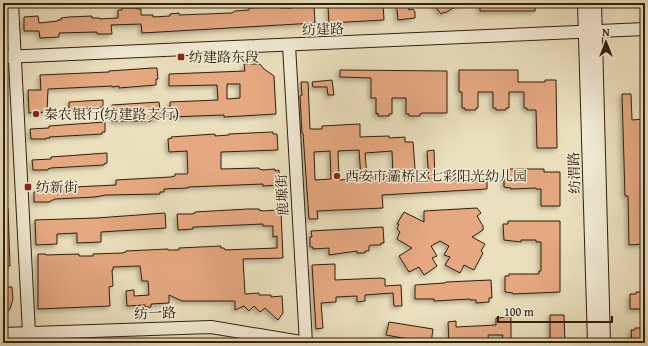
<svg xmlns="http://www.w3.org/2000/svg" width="648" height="346" font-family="'Gentium Book Plus','Noto Serif SC',serif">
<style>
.building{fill:#e5a881;stroke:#30200c;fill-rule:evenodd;filter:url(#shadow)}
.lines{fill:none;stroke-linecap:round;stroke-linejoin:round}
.secondary-casing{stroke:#30200c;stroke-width:14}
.secondary{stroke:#f2ebd5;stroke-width:12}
.poi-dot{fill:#8f2418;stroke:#f2ebd5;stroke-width:1.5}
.labels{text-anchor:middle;stroke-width:3;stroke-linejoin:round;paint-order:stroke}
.street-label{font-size:14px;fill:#30200c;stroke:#f2ebd5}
.poi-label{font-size:14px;fill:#30200c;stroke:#f2ebd5;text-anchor:start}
</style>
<defs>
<filter id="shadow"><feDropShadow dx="-2.5" dy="2.5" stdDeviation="2" flood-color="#0004"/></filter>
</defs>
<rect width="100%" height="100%" fill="#ebe0be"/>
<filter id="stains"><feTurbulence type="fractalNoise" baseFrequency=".005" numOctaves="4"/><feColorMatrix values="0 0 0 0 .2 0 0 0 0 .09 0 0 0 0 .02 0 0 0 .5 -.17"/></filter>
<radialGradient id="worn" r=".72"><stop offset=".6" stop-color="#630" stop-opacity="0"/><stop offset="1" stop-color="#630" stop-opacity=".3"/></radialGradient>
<!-- building -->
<g class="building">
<path d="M 343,3 L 350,3 L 350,5 L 362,4 L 362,3 L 383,4 L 384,20 L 329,23 L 328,6 L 334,6 L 334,4 Z"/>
<path d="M 433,3 L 461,3 L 445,13 L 444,12 L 441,14 Z"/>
<rect x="480" y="3" width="55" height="8"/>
<path d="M 308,5 L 308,7 L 314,7 L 315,23 L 142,33 L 141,24 L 111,25 L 112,34 L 97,34 L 97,32 L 59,33 L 59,37 L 40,38 L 39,31 L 24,31 L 24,17 L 38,16 L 39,23 L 58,21 L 58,20 L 61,20 L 61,18 L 69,17 L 92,16 L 92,18 L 100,18 L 100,19 L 118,18 L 118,10 L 122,10 L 122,8 L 137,8 L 137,9 L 141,9 L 141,15 L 153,15 L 153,17 L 170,16 L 170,14 L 179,13 L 179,15 L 232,13 L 235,11 L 249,10 L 249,8 L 280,7 L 280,8 L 292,8 L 292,6 Z"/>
<path d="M 395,6 L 409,6 L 409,10 L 413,9 L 415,12 L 415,18 L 398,20 L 397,10 Z"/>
<path d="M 244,64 L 260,64 L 264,69 L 274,76 L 276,114 L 224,117 L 224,115 L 170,117 L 170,102 L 218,100 L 217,85 L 169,86 L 169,74 L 245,71 ZM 227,84 L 240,84 L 240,98 L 227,99 Z"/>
<path d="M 153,68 L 157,68 L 158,79 L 156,79 L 156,85 L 119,88 L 119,86 L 112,87 L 112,86 L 48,89 L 47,112 L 29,113 L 28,90 L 41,90 L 40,75 L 109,72 L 109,71 Z"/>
<path d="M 340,70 L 447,71 L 447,113 L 422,113 L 420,114 L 420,116 L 409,116 L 409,114 L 406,114 L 406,98 L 392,98 L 392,114 L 389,114 L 389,116 L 378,116 L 378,113 L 376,114 L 376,98 L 371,98 L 371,78 L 340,77 Z"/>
<path d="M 459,70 L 518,70 L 518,82 L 545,82 L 545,80 L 556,80 L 557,148 L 537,148 L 536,110 L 527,110 L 527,108 L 524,108 L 524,92 L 509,92 L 509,108 L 506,108 L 506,110 L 496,110 L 496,108 L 493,108 L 493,92 L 478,92 L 478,108 L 476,108 L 476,110 L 465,110 L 465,108 L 462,108 L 462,92 L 459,92 Z"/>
<path d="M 332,80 L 334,95 L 328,95 L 327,87 L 313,87 L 312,82 Z"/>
<path d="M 301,82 L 308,82 L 310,129 L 322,129 L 322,126 L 360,124 L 360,137 L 389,136 L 389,138 L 405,137 L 405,142 L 413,142 L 416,182 L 429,181 L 427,151 L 434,150 L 435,181 L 487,179 L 487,189 L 382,195 L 383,208 L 317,211 L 318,219 L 309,219 L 303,133 L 302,133 L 300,96 L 302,95 ZM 359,150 L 361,178 L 339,180 L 338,151 ZM 330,151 L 331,179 L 315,180 L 314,152 ZM 392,151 L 393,176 L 367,177 L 365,153 Z"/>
<path d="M 622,94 L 631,94 L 632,120 L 645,119 L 644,244 L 629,245 L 628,196 L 625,196 Z"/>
<path d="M 103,100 L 103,107 L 69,110 L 69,102 Z"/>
<path d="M 159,102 L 161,118 L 158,118 L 158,119 L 151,119 L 151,121 L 112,121 L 112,105 Z"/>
<path d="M 105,122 L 105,132 L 102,132 L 102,134 L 49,137 L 50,138 L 46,138 L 46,139 L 31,139 L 30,129 L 49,128 L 49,126 Z"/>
<path d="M 273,132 L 273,134 L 277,134 L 278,150 L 221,152 L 221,169 L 259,168 L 259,169 L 263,170 L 275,169 L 275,171 L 279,170 L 280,185 L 263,186 L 263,184 L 188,187 L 188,188 L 164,189 L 164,192 L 160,192 L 160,194 L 106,195 L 95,197 L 55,199 L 49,202 L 34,202 L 34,192 L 53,190 L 53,188 L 116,185 L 116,180 L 171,177 L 175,176 L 175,174 L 187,174 L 188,173 L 187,151 L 169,152 L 168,139 L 172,138 L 171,137 L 215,134 L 215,136 L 229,135 L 229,134 Z"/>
<path d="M 107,153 L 107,163 L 104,164 L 104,165 L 51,168 L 48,169 L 48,170 L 33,170 L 32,160 L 51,159 L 51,157 Z"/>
<path d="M 508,169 L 544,169 L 544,172 L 560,172 L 560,206 L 541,206 L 541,189 L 536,189 L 536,188 L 511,189 L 511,188 L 504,187 L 504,172 L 508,172 Z"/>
<path d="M 3,208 L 8,208 L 10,266 L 3,266 Z"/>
<path d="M 477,208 L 481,213 L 477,216 L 483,226 L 483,230 L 472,237 L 485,244 L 481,251 L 483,253 L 474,270 L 464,265 L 460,273 L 445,265 L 450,257 L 444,255 L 449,246 L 440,241 L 431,246 L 437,256 L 432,258 L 437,266 L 424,275 L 419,267 L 409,272 L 399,256 L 412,248 L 397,239 L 400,232 L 397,229 L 399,224 L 397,224 L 404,212 L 424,222 L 424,211 Z"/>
<path d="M 248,209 L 259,209 L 259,210 L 263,211 L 277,210 L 277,211 L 281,211 L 283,258 L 243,259 L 245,294 L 259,293 L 259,295 L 271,295 L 271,297 L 282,296 L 283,313 L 278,320 L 265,308 L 260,312 L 254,306 L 249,311 L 244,306 L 235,310 L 235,301 L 182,301 L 169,295 L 169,303 L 151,304 L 151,307 L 145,307 L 145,305 L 127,306 L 126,291 L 134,290 L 134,296 L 149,295 L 148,281 L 142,281 L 140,266 L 113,267 L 113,270 L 112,270 L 113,286 L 109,287 L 110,306 L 38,309 L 38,254 L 46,254 L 46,255 L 79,254 L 79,256 L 93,256 L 93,254 L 122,253 L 126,252 L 126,251 L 168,249 L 168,250 L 179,250 L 179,248 L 221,246 L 221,248 L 224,248 L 225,250 L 277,248 L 277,236 L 273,237 L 273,226 L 263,226 L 263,224 L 240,225 L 196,227 L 193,227 L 193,229 L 178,230 L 177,214 L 192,214 L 195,213 L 195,212 Z"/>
<path d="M 165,213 L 166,228 L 101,232 L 101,242 L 77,243 L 77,233 L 57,234 L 57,244 L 36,245 L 35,220 L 97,218 Z"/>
<path d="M 508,221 L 560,221 L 560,292 L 513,294 L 513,293 L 505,292 L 505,276 L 509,276 L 509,274 L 539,274 L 539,271 L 541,271 L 541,242 L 536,242 L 536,240 L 521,240 L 521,242 L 504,240 L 503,224 L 508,224 Z"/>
<path d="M 383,227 L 384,243 L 381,243 L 381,245 L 371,245 L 369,246 L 369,251 L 365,251 L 365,253 L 357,253 L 357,251 L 329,255 L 329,248 L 313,249 L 313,247 L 310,247 L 310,237 L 312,237 L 311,231 Z"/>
<path d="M 335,264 L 335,280 L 381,278 L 385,279 L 385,286 L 401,285 L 402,306 L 394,306 L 393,293 L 365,295 L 365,301 L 357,302 L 357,296 L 336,297 L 336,302 L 321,303 L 323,328 L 316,329 L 312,265 Z"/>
<path d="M 491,280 L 492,298 L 489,298 L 489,302 L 476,303 L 476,300 L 470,300 L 470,299 L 434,301 L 434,299 L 415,299 L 415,285 L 445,283 L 446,282 Z"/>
<path d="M 3,287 L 12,287 L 13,299 L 10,309 L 3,315 Z"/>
<path d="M 636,292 L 643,292 L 643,294 L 645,294 L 645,309 L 630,309 L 630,294 L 636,294 Z"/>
<path d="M 550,315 L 564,315 L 565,343 L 550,343 Z"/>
<path d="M 511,317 L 511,343 L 501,343 L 503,335 L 488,335 L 489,343 L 477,343 L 477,339 L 457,340 L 457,341 L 449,342 L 448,322 L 456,321 L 456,327 L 496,325 L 496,318 Z"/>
<path d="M 389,322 L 433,329 L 431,343 L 386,335 Z"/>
<path d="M 635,328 L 645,328 L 645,343 L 632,343 L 631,330 L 635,330 Z"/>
</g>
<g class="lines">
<!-- secondary casing -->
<g class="secondary-casing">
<g id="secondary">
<path d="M 12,3 L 29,333 L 32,343"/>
<path d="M 584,3 L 594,343"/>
<path d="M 595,3 L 604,343"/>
<path d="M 289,45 L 306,343"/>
<path d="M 3,57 L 645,29"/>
<path d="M 3,334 L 211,327 L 307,343"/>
</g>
</g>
<!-- secondary -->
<use href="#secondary" class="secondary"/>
</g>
<!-- markers -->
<g class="poi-dot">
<rect x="177" y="53" width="8" height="8" rx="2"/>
<circle cx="36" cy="114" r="4"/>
<circle cx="337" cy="176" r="4"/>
<rect x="24" y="183" width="8" height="8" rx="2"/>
</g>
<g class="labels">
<!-- street labels -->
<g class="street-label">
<text transform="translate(323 29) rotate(-3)" y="5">纺建路</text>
<text transform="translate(574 173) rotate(-92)" y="5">纺渭路</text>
<text transform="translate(282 195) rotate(-93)" y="5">鹿塬街</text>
<text transform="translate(155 313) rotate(-2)" y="5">纺一路</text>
</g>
<!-- poi labels -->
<g class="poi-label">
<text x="189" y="62">纺建路东段</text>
<text x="44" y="119">秦农银行(纺建路支行)</text>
<text x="345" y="181">西安市灞桥区七彩阳光幼儿园</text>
<text x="36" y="192">纺新街</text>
</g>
</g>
<!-- margin -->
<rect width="648" height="346" fill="none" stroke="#ebe0be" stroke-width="16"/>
<rect x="4" y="4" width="640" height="338" fill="none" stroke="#30200c" stroke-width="2"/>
<rect x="8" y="8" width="632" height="330" fill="none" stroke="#30200c"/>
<!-- north arrow -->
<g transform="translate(606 42)" stroke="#f2ebd5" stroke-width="3" paint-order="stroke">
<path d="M0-3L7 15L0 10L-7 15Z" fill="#30200c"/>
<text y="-6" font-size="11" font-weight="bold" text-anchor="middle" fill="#30200c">N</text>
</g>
<!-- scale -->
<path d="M498 316v6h114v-6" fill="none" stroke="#30200c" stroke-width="2"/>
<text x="504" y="316" font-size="12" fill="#30200c" stroke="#f2ebd5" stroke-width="3" paint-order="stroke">100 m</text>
<rect width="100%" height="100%" filter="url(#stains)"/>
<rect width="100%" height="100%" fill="url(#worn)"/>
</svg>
